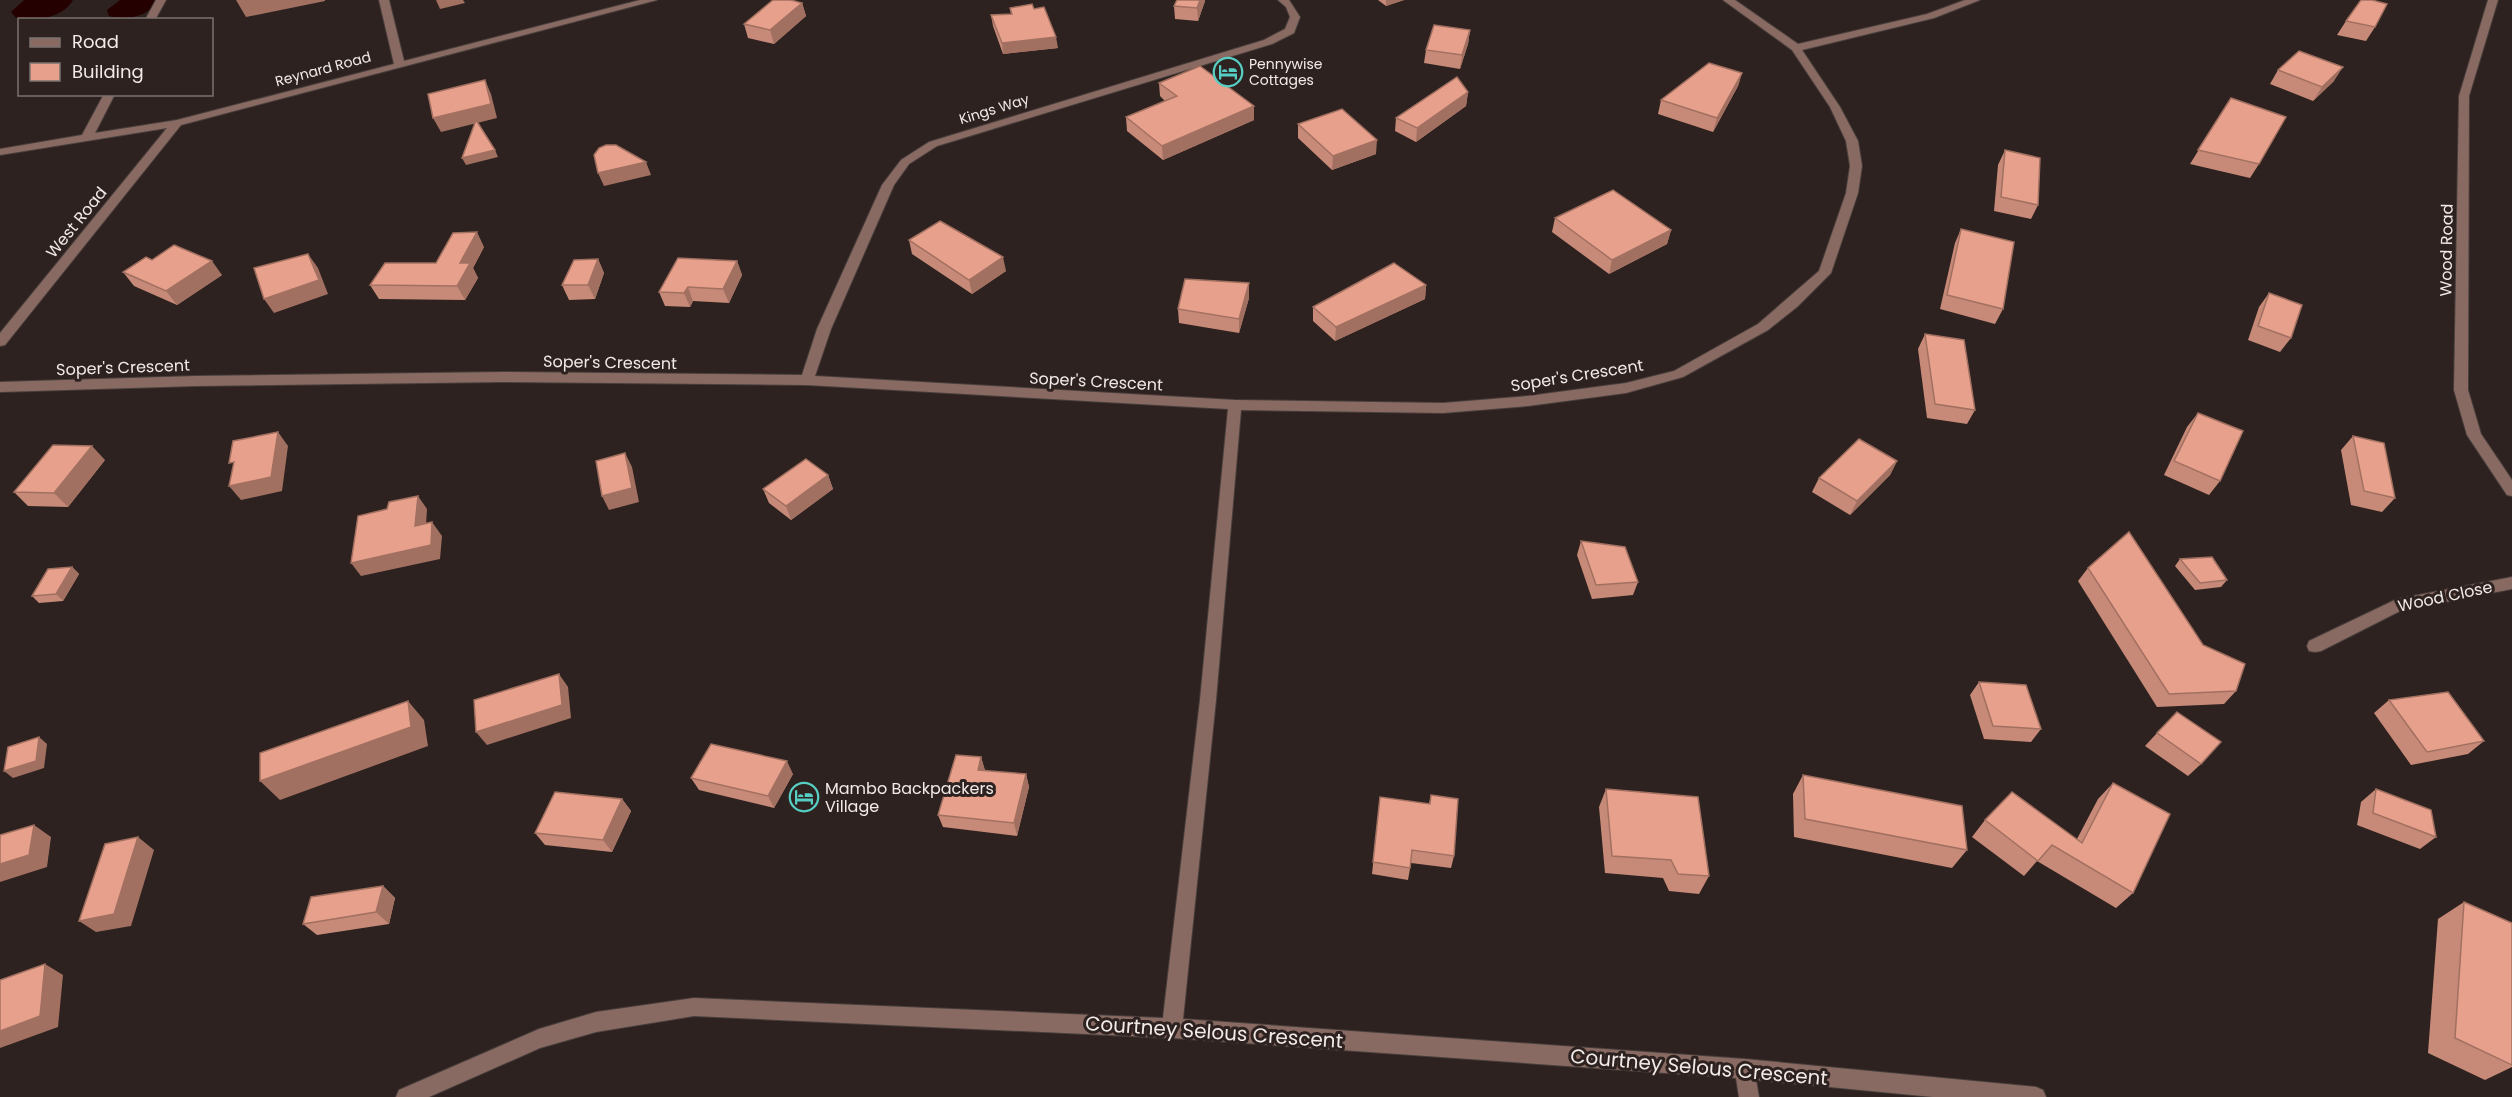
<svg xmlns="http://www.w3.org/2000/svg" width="2512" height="1097" font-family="Poppins,sans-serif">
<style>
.water{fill:#250000}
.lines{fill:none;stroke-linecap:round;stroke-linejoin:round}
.minor-casing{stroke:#483e3b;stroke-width:2}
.minor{fill:#886a62;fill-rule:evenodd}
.wall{fill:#c78a78}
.shaded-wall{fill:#a27061}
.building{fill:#e7a08b;stroke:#a27061;stroke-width:1.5}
.labels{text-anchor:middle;stroke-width:6;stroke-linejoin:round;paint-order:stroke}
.far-poi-label{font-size:14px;fill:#f1eae7;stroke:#2d221f;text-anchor:start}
.far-street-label{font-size:14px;fill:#f1eae7;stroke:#2d221f}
.street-label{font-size:16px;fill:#f1eae7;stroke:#2d221f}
.poi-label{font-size:16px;fill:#f1eae7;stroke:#2d221f;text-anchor:start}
.near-street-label{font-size:20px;fill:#f1eae7;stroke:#2d221f}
</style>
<rect width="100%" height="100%" fill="#2d221f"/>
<!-- water -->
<g class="water">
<path d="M 24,0 L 73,0 C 63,18 34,22 16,18 L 11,12 Z"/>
<path d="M 120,0 L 156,0 C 152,17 123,21 109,16 L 107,10 Z"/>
</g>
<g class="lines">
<!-- minor casing -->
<g class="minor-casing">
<g id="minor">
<path d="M 156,0 L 166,0 L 155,20 L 145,20 Z"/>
<path d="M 379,0 L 389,0 L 404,61 L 640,0 L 657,0 L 181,125 L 5,345 L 0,346 L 0,333 L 167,128 L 0,155 L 0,149 L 82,135 L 104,94 L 115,94 L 95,133 L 177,120 L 394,64 Z"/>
<path d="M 1278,0 L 1289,0 L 1300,17 L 1294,33 L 1272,44 L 937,146 L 909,164 L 894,185 L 831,329 L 815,376 L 1235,400 L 1443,403 L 1528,396 L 1626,383 L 1674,371 L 1758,324 L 1819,271 L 1846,193 L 1850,166 L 1846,141 L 1830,107 L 1792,50 L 1723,0 L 1735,0 L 1798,44 L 1927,14 L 1965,0 L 1980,0 L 1934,18 L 1802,50 L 1840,107 L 1858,141 L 1862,166 L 1858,193 L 1831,273 L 1797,307 L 1768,330 L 1683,377 L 1626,393 L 1528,406 L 1443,413 L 1241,410 L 1216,700 L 1183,1019 L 1745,1059 L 2036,1087 L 2043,1090 L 2046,1097 L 1933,1097 L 1756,1080 L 1759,1097 L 1739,1097 L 1736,1078 L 1172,1038 L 694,1016 L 596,1032 L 540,1048 L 429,1097 L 396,1097 L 399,1090 L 539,1029 L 596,1012 L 694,998 L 1163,1018 L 1200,700 L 1228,409 L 807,385 L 503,382 L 196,386 L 0,392 L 0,382 L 196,376 L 503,372 L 802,375 L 817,329 L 882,185 L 901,160 L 929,142 L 1264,40 L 1285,29 L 1290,17 L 1286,7 Z"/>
<path d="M 2488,0 L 2498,0 L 2469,96 L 2468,390 L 2481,434 L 2512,480 L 2512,496 L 2507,495 L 2467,435 L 2454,390 L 2459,96 Z"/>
<path d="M 2512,577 L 2512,589 L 2400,611 L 2321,651 L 2315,652 L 2309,651 L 2307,646 L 2309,641 L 2397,599 Z"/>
</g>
</g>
<!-- minor -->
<use href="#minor" class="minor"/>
</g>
<!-- wall -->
<g class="wall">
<path d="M 1378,0 L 1404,0 L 1386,6 Z"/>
<path d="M 1205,1 L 1198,21 L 1175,19 L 1174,6 Z"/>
<path d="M 802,3 L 806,16 L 774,44 L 748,38 L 744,24 Z"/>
<path d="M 1010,8 L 1034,9 L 1058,48 L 1003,54 L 993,26 L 991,15 L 1011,14 Z"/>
<path d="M 2346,21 L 2375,27 L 2366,41 L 2337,35 Z"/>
<path d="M 1470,30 L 1468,44 L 1460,69 L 1424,63 L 1426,50 Z"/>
<path d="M 2278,70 L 2334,81 L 2313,101 L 2270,84 Z"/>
<path d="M 1742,73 L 1738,86 L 1713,132 L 1658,114 L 1661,100 Z"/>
<path d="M 1159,83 L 1254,120 L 1163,160 L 1127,131 L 1126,117 L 1165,101 L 1160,96 Z"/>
<path d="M 1468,92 L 1466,106 L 1416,142 L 1395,131 L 1396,118 Z"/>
<path d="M 2231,98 L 2259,164 L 2250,178 L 2190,164 Z"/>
<path d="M 1298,124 L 1376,154 L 1332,170 L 1298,138 Z"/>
<path d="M 2005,150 L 2038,205 L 2031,219 L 1994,211 L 1998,165 Z"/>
<path d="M 1555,218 L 1671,230 L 1667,244 L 1609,274 L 1552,232 Z"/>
<path d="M 1961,229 L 2003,309 L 1995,324 L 1940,309 L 1955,243 Z"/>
<path d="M 909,240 L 1006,271 L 972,294 L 912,254 Z"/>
<path d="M 484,247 L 473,268 L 478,278 L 465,300 L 379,299 L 370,285 Z"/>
<path d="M 598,259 L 604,273 L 595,299 L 569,300 L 562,285 Z"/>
<path d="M 152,260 L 222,275 L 177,305 L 134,286 L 123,272 Z"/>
<path d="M 737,261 L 742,275 L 729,303 L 693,301 L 690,307 L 665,306 L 659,292 Z"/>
<path d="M 1426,285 L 1425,299 L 1335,341 L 1313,321 L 1313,307 Z"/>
<path d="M 2269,293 L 2291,338 L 2280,352 L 2248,340 L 2259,307 Z"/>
<path d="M 1249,298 L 1239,333 L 1179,323 L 1178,309 Z"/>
<path d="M 1925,334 L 1975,410 L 1967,424 L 1927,418 L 1918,349 Z"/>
<path d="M 2198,413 L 2220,481 L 2209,495 L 2164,475 L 2187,427 Z"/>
<path d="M 2353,436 L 2395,498 L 2382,512 L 2351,505 L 2341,450 Z"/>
<path d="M 105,460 L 68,507 L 28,506 L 14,492 Z"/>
<path d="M 1897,461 L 1890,475 L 1850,515 L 1812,492 L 1819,478 Z"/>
<path d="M 828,475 L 833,489 L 791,520 L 769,503 L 763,489 Z"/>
<path d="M 1581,541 L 1638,582 L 1633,595 L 1592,599 L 1577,555 Z"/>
<path d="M 2180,559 L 2227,580 L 2221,587 L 2195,590 L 2175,566 Z"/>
<path d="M 72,567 L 79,574 L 63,601 L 39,603 L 32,596 Z"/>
<path d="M 2088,568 L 2203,645 L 2236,691 L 2224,704 L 2157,707 L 2078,581 Z"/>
<path d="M 1979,682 L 2041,729 L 2031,742 L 1984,739 L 1970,695 Z"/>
<path d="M 2389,700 L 2484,741 L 2468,754 L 2411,765 L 2374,713 Z"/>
<path d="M 2157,733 L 2201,764 L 2188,776 L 2145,746 Z"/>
<path d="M 981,757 L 985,771 L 1026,774 L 1029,787 L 1017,836 L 943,827 L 938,815 Z"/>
<path d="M 793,774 L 774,808 L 699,790 L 691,778 Z"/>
<path d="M 1803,775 L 1967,850 L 1952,868 L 1794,837 L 1793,794 Z"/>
<path d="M 2113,783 L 2133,893 L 2116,908 L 2037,861 L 2024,876 L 1972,837 L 1985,820 L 2077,839 L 2098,799 Z"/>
<path d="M 1606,789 L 1709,876 L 1699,894 L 1669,891 L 1663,878 L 1605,873 L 1599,807 Z"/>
<path d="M 2376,789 L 2436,837 L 2420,849 L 2357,825 L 2361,802 Z"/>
<path d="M 1431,795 L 1454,856 L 1451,868 L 1411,863 L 1408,880 L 1372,874 L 1380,797 L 1429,804 Z"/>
<path d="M 622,799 L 631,811 L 612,852 L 545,845 L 535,833 Z"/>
<path d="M 383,886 L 395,898 L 389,924 L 317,935 L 303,924 Z"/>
<path d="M 2464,902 L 2512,923 L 2512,1067 L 2485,1080 L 2428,1053 L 2438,919 Z"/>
</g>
<!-- shaded-wall -->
<g class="shaded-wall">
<path d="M 236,0 L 325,0 L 325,1 L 246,17 Z"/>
<path d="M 436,0 L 463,0 L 465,3 L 440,9 Z"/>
<path d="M 1200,0 L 1205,0 L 1205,1 L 1198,21 L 1197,8 Z"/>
<path d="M 1386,0 L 1404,0 L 1386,6 Z"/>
<path d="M 802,3 L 806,16 L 774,44 L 770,30 Z"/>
<path d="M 1470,30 L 1468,44 L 1460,69 L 1462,55 Z"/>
<path d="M 1056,37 L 1058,48 L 1003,54 L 1002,43 Z"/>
<path d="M 2343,67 L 2334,81 L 2313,101 L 2322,87 Z"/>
<path d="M 1742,73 L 1738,86 L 1713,132 L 1717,118 Z"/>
<path d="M 485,80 L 491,94 L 497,118 L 441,132 L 433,118 Z"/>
<path d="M 1468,92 L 1466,106 L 1416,142 L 1417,128 Z"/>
<path d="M 1254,106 L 1254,120 L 1163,160 L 1162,146 Z"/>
<path d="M 1377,140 L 1376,154 L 1332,170 L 1333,156 Z"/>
<path d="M 495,150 L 498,157 L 466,165 L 462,158 Z"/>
<path d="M 646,162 L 651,175 L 604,186 L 598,173 Z"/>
<path d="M 1671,230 L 1667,244 L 1609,274 L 1612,260 Z"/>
<path d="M 477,232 L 484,247 L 473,268 L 478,278 L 465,300 L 457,286 L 460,263 Z"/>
<path d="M 308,254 L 318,268 L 328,294 L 274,313 L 264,299 Z"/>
<path d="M 1003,257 L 1006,271 L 972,294 L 969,280 Z"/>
<path d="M 598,259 L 604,273 L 595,299 L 588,285 Z"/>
<path d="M 212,261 L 222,275 L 177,305 L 166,291 Z"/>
<path d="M 737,261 L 742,275 L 729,303 L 723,289 Z"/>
<path d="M 1249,283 L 1249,298 L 1239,333 L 1239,319 Z"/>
<path d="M 1426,285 L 1425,299 L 1335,341 L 1336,327 Z"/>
<path d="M 688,287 L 693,301 L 690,307 L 684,293 Z"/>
<path d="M 278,432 L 288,446 L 282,491 L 241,500 L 229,486 Z"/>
<path d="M 92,446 L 105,460 L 68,507 L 54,493 Z"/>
<path d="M 625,453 L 632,467 L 639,502 L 609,510 L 602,496 Z"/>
<path d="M 1897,461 L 1890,475 L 1850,515 L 1857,501 Z"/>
<path d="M 828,475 L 833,489 L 791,520 L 786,506 Z"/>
<path d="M 418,496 L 427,509 L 425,540 L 415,526 Z"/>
<path d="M 432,522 L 442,536 L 440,559 L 361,576 L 351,563 Z"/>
<path d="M 72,567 L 79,574 L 63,601 L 56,594 Z"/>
<path d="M 559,674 L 568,687 L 571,718 L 487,745 L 476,732 Z"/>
<path d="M 408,701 L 424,720 L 428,746 L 280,800 L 260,781 Z"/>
<path d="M 39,737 L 47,744 L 44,768 L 13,778 L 4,771 Z"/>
<path d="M 981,757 L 985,770 L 981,783 L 978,770 Z"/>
<path d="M 787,761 L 793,774 L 774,808 L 768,796 Z"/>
<path d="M 1026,774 L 1029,787 L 1017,836 L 1014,823 Z"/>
<path d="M 622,799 L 631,811 L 612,852 L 603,840 Z"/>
<path d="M 34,825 L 51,837 L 47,867 L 0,882 L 0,864 Z"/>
<path d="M 138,837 L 154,850 L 131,926 L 96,932 L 79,921 Z"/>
<path d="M 383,886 L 395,898 L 389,924 L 376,912 Z"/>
<path d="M 45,964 L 63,975 L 58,1027 L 0,1048 L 0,1031 Z"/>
</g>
<!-- building -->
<g class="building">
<path d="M 773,0 L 791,0 L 802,3 L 770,30 L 744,24 Z"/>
<path d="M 1177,0 L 1200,0 L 1197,8 L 1174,6 Z"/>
<path d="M 2361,0 L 2372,0 L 2387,4 L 2375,27 L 2346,21 Z"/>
<path d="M 1032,4 L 1034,9 L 1044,7 L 1056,37 L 1002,43 L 991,15 L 1012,14 L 1010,8 Z"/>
<path d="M 1434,25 L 1470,30 L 1462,55 L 1426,50 Z"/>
<path d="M 2299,51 L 2343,67 L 2322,87 L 2278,70 Z"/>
<path d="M 1709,63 L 1742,73 L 1717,118 L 1661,100 Z"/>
<path d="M 1200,66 L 1254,106 L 1162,146 L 1126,117 L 1177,96 L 1159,83 Z"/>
<path d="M 1457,77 L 1468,92 L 1417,128 L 1396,118 Z"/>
<path d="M 485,80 L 491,104 L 433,118 L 428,94 Z"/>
<path d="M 2231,98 L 2286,117 L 2259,164 L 2198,150 Z"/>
<path d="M 1342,109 L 1377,140 L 1333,156 L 1298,124 Z"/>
<path d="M 476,120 L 495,150 L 462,158 Z"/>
<path d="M 606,145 L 616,145 L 646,162 L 598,173 L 594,155 L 599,148 Z"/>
<path d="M 2005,150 L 2040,158 L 2038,205 L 2001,197 Z"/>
<path d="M 1613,190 L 1671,230 L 1612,260 L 1555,218 Z"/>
<path d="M 940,221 L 1003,257 L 969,280 L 909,240 Z"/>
<path d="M 1961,229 L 2014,242 L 2003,309 L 1947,295 Z"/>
<path d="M 477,232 L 460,263 L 470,263 L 457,286 L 370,285 L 385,263 L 436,263 L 453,233 Z"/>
<path d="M 174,245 L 212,261 L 166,291 L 123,272 L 146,257 L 152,260 Z"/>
<path d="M 308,254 L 319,280 L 264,299 L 254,268 Z"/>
<path d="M 678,258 L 737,261 L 723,289 L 688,287 L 684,293 L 659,292 Z"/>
<path d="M 598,259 L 588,285 L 562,285 L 574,260 Z"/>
<path d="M 1394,263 L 1426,285 L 1336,327 L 1313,307 Z"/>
<path d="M 1185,279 L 1249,283 L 1239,319 L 1178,309 Z"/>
<path d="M 2269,293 L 2302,305 L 2291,338 L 2258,326 Z"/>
<path d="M 1925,334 L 1964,340 L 1975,410 L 1935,404 Z"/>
<path d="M 2198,413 L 2243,431 L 2220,481 L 2174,461 Z"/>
<path d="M 278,432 L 271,477 L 229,486 L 234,462 L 229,463 L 233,441 Z"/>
<path d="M 2353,436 L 2384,443 L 2395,498 L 2364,491 Z"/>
<path d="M 1859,439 L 1897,461 L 1857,501 L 1819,478 Z"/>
<path d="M 53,445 L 92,446 L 54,493 L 14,492 Z"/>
<path d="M 625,453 L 632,488 L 602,496 L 596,461 Z"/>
<path d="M 806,459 L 828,475 L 786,506 L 763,489 Z"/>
<path d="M 418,496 L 415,526 L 432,522 L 431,545 L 351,563 L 358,516 L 387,509 L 389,502 Z"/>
<path d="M 2129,532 L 2203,645 L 2245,664 L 2236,691 L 2169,694 L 2088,568 Z"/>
<path d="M 1581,541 L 1625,547 L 1638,582 L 1596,585 Z"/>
<path d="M 2212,557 L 2227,580 L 2200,583 L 2180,559 Z"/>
<path d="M 72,567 L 56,594 L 32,596 L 48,569 Z"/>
<path d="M 559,674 L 562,705 L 476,732 L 474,700 Z"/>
<path d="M 1979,682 L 2026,685 L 2041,729 L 1993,726 Z"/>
<path d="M 2448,692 L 2484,741 L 2427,752 L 2389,700 Z"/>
<path d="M 408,701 L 411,727 L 260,781 L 260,753 Z"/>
<path d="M 2177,712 L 2221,742 L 2201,764 L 2157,733 Z"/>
<path d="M 39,737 L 36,761 L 4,771 L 8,747 Z"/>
<path d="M 711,744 L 787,761 L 768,796 L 691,778 Z"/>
<path d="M 956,755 L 981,757 L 978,770 L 1026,774 L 1014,823 L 938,815 Z"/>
<path d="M 1803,775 L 1962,806 L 1967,850 L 1805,819 Z"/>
<path d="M 2113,783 L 2170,814 L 2133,893 L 2052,845 L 2038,861 L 1985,820 L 2012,792 L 2082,843 Z"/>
<path d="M 1606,789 L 1698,797 L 1709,876 L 1678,874 L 1671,860 L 1612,856 Z"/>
<path d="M 2376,789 L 2431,810 L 2436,837 L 2373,813 Z"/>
<path d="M 555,792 L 622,799 L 603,840 L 535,833 Z"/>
<path d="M 1431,795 L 1458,799 L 1454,856 L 1412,850 L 1410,868 L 1373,862 L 1380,797 L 1430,804 Z"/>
<path d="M 34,825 L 29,855 L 0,864 L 0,835 Z"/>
<path d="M 138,837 L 114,914 L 79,921 L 105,844 Z"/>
<path d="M 383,886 L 376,912 L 303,924 L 311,897 Z"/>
<path d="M 2464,902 L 2512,923 L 2512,1065 L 2455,1038 Z"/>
<path d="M 45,964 L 40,1016 L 0,1031 L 0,980 Z"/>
</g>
<!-- icons -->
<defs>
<g id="hotel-ring" transform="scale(1.5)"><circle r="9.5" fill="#2d221f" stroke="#56cec3" stroke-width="1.5"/><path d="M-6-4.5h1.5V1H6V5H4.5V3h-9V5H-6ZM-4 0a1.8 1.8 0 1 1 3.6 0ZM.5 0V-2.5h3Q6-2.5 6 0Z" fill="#56cec3"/></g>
</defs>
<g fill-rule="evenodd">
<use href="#hotel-ring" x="1228" y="72"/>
<use href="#hotel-ring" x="804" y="797"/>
</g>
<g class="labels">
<!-- far-poi labels -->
<g class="far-poi-label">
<text x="1249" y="69">Pennywise<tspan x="1249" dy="16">Cottages</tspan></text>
</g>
<!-- far-street labels -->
<g class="far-street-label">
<text transform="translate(323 69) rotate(-15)" y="5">Reynard Road</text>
<text transform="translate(994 109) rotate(-17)" y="5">Kings Way</text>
</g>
<!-- street labels -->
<g class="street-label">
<text transform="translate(76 222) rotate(-51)" y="6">West Road</text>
<text transform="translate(2446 250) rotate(-89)" y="6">Wood Road</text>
<text transform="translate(610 362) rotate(1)" y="6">Soper's Crescent</text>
<text transform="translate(123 367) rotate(-2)" y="6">Soper's Crescent</text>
<text transform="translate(1577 375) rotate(-9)" y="6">Soper's Crescent</text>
<text transform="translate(1096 381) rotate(3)" y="6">Soper's Crescent</text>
<text transform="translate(2445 596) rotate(-12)" y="6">Wood Close</text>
</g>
<!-- poi labels -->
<g class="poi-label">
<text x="825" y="794">Mambo Backpackers<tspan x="825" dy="18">Village</tspan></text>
</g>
<!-- near-street labels -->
<g class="near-street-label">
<text transform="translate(1214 1032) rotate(4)" y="7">Courtney Selous Crescent</text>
<text transform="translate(1699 1067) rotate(5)" y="7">Courtney Selous Crescent</text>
</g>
</g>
<!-- legend -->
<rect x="18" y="18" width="195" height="78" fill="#2d221f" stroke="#7b726f" stroke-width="1.5"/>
<rect x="30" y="38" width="30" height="9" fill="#886a62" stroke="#7b726f" stroke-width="1.5"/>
<text x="72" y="48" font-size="18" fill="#f1eae7">Road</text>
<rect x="30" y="63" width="30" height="18" fill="#e7a08b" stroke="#7b726f" stroke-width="1.5"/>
<text x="72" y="78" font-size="18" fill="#f1eae7">Building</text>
</svg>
